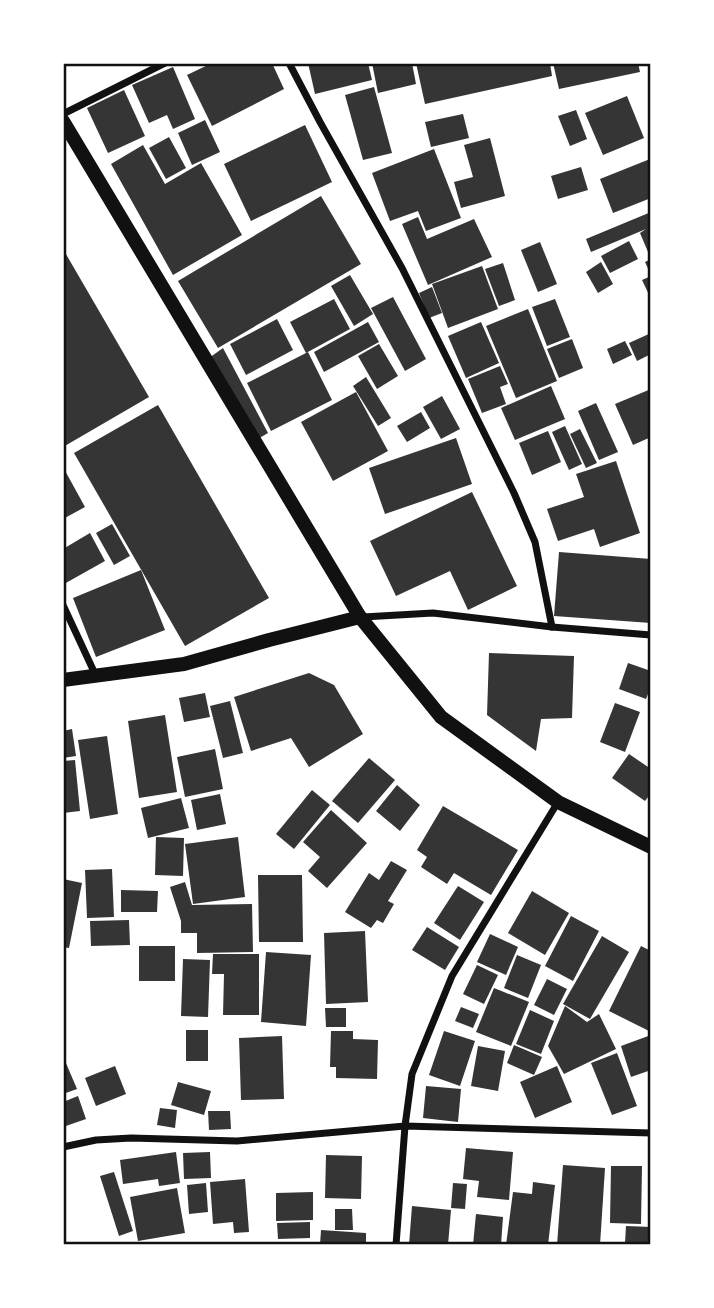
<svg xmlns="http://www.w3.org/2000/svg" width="714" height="1308" font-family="'PT Sans Narrow',sans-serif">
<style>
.building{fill:#353535}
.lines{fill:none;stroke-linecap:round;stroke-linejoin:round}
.minor{stroke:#111;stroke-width:7}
.secondary{stroke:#111;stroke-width:14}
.neatline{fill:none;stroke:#111;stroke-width:2.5}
</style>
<rect width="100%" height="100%" fill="#fff"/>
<!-- building -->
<g class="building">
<path d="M 212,63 L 272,63 L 284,89 L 212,126 L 187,75 Z"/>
<path d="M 308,63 L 368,63 L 372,80 L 315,94 Z"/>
<path d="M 372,63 L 412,63 L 416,84 L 378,93 Z"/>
<path d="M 416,63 L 550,63 L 552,76 L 425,104 Z"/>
<path d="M 553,63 L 638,63 L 640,72 L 559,89 Z"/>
<path d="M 173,67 L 195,119 L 173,129 L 167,115 L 149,123 L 132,85 Z"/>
<path d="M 374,87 L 392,153 L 363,160 L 345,95 Z"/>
<path d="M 124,90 L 145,136 L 108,153 L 87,108 Z"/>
<path d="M 627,96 L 644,138 L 603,155 L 585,113 Z"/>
<path d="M 576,110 L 587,139 L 570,146 L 558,116 Z"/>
<path d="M 463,114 L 469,138 L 431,147 L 425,122 Z"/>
<path d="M 205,120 L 220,152 L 192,165 L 178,133 Z"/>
<path d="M 305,125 L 332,182 L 251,221 L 224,164 Z"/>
<path d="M 169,137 L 186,168 L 166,179 L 149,148 Z"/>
<path d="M 490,138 L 505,196 L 461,208 L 454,182 L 473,177 L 464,145 Z"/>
<path d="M 143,145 L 165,184 L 201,163 L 242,235 L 173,275 L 111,164 Z"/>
<path d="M 434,149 L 461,218 L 426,231 L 418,211 L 390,221 L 372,173 Z"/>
<path d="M 650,159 L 651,198 L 613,213 L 600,179 Z"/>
<path d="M 581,167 L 588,190 L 558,199 L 551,176 Z"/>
<path d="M 321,196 L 361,264 L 218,348 L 178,281 Z"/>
<path d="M 651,212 L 651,275 L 645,262 L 651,259 L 640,233 L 646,229 L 591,252 L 586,239 Z"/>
<path d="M 418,217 L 427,239 L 474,219 L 492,257 L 428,285 L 402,224 Z"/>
<path d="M 629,241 L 638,259 L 610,273 L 601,256 Z"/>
<path d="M 540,242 L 557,284 L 538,292 L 521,250 Z"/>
<path d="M 63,249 L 149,397 L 63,447 Z"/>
<path d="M 601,262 L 613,284 L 598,293 L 586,272 Z"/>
<path d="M 503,263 L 515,300 L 499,306 L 485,269 Z"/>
<path d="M 482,266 L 498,309 L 448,328 L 432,284 Z"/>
<path d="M 350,275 L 373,314 L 354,326 L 331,286 Z"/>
<path d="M 651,276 L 651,299 L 642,280 Z"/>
<path d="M 432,287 L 442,313 L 429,318 L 419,293 Z"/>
<path d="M 393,297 L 426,359 L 405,371 L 371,308 Z"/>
<path d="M 334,299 L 350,329 L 306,353 L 290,322 Z"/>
<path d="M 555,299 L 570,337 L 547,346 L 532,307 Z"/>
<path d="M 528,309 L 557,381 L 516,398 L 486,326 Z"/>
<path d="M 277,319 L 293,350 L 246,375 L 230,344 Z"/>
<path d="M 368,322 L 379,342 L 324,372 L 314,352 Z"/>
<path d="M 481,322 L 499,363 L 466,378 L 448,336 Z"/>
<path d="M 651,333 L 651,354 L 637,361 L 629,343 Z"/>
<path d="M 572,339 L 583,368 L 559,378 L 547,349 Z"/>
<path d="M 625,341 L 632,355 L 613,364 L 607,349 Z"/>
<path d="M 379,344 L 398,376 L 377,389 L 358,356 Z"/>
<path d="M 223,348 L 268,433 L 256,440 L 209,358 Z"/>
<path d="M 308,352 L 332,400 L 271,431 L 247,383 Z"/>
<path d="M 500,366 L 508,384 L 500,387 L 506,404 L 482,413 L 468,379 Z"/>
<path d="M 366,377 L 391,418 L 378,426 L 353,386 Z"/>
<path d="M 551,386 L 565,419 L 515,440 L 501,408 Z"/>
<path d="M 651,389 L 651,437 L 633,445 L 615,404 Z"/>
<path d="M 356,392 L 388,451 L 333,481 L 301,422 Z"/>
<path d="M 442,396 L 460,429 L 441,439 L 423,407 Z"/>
<path d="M 596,403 L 618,452 L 599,460 L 578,411 Z"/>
<path d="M 158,405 L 269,598 L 185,646 L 74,453 Z"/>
<path d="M 421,412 L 430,428 L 407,442 L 397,426 Z"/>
<path d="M 565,426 L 582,464 L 569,470 L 552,432 Z"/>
<path d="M 580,429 L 597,463 L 586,468 L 570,434 Z"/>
<path d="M 548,431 L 561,462 L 532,475 L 519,443 Z"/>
<path d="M 456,438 L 472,484 L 385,514 L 369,468 Z"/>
<path d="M 616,461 L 640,533 L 600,547 L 594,529 L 558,541 L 547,509 L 584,497 L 576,474 Z"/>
<path d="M 63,467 L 85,507 L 63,519 Z"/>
<path d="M 472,492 L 517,586 L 468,610 L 450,571 L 396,596 L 370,541 Z"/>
<path d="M 112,524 L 130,556 L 114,565 L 96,533 Z"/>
<path d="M 90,533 L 105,561 L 64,584 L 63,549 Z"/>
<path d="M 559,552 L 651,559 L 651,623 L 554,616 Z"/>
<path d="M 141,570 L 165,630 L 96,657 L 73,598 Z"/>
<path d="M 489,653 L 574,656 L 572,718 L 541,719 L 536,751 L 487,715 Z"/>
<path d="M 628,663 L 651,671 L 651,686 L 646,699 L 619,689 Z"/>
<path d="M 309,673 L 334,685 L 363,734 L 309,767 L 291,738 L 251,751 L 234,697 Z"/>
<path d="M 205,693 L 210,717 L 184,722 L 179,698 Z"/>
<path d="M 230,701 L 243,753 L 223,758 L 210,706 Z"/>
<path d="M 615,703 L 640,712 L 625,752 L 600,742 Z"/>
<path d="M 165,715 L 177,792 L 139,798 L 128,721 Z"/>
<path d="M 72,729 L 76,756 L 63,758 L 63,731 Z"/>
<path d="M 107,736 L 118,814 L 90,819 L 78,740 Z"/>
<path d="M 215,749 L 223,789 L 185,797 L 177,757 Z"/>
<path d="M 629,754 L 651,769 L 651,793 L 645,801 L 612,778 Z"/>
<path d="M 369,758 L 395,780 L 358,823 L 332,801 Z"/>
<path d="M 75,760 L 80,811 L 63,813 L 63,761 Z"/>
<path d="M 397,785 L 420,805 L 400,831 L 376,811 Z"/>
<path d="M 312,790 L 330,805 L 294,849 L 276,834 Z"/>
<path d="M 220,794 L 226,824 L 197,830 L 191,800 Z"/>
<path d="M 181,798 L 189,828 L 148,838 L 141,808 Z"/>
<path d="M 443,806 L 518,850 L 491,895 L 454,873 L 447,884 L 421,867 L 427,857 L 417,850 Z"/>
<path d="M 331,810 L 367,843 L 327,888 L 308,871 L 320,857 L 303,842 Z"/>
<path d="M 156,837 L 184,838 L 183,876 L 155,875 Z"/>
<path d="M 238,837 L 245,897 L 193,904 L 185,844 Z"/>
<path d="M 391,861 L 407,870 L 388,901 L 394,904 L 383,923 L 377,920 L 371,928 L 345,912 L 369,873 L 379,880 Z"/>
<path d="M 112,869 L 114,917 L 87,918 L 85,870 Z"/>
<path d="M 258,875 L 302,875 L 303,942 L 259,942 Z"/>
<path d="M 63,879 L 82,883 L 69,948 L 63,947 Z"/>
<path d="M 185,882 L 192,905 L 252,904 L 253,952 L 197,953 L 197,933 L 181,933 L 181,921 L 170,887 Z"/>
<path d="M 458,886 L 484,902 L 460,940 L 434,923 Z"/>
<path d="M 121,890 L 158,891 L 157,912 L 121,912 Z"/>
<path d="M 532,891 L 569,913 L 545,955 L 508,933 Z"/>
<path d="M 571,916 L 599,931 L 573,981 L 545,966 Z"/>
<path d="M 129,920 L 130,945 L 91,946 L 90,921 Z"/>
<path d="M 427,927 L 459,947 L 445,970 L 412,950 Z"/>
<path d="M 365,931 L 368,1002 L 326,1004 L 324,933 Z"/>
<path d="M 490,934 L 518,947 L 506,975 L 477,962 Z"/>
<path d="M 602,936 L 629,952 L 590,1019 L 563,1004 Z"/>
<rect x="139" y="946" width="36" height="35"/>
<path d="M 641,946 L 651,951 L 651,1032 L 609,1011 Z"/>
<path d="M 266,952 L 311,955 L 306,1026 L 261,1022 Z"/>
<path d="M 213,954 L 259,954 L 259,1015 L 223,1015 L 224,974 L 212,974 Z"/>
<path d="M 517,955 L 541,965 L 528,998 L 504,988 Z"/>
<path d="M 183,959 L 210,960 L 208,1017 L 181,1016 Z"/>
<path d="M 477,965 L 498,975 L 484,1004 L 463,994 Z"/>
<path d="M 547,979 L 567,989 L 554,1015 L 534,1005 Z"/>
<path d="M 494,988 L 529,1002 L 511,1046 L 476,1032 Z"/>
<path d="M 565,1006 L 587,1022 L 599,1014 L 616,1049 L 564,1074 L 548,1046 Z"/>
<path d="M 461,1007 L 479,1014 L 473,1028 L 455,1021 Z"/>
<path d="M 325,1008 L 346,1008 L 346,1027 L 326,1027 Z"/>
<path d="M 530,1010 L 554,1021 L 541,1054 L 516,1044 Z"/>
<rect x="186" y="1030" width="22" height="31"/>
<path d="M 331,1031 L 353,1031 L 353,1039 L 378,1040 L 377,1079 L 336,1078 L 336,1067 L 330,1067 Z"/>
<path d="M 444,1031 L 475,1041 L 460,1086 L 429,1075 Z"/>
<path d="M 651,1035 L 651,1070 L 631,1077 L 621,1046 Z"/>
<path d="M 282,1036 L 284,1099 L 241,1100 L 239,1038 Z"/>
<path d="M 514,1045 L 542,1057 L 534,1075 L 507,1063 Z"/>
<path d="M 478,1046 L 505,1051 L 498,1091 L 471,1086 Z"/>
<path d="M 617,1053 L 637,1106 L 612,1115 L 591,1063 Z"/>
<path d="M 63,1056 L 77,1089 L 63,1094 Z"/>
<path d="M 115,1066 L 126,1094 L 96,1106 L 85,1078 Z"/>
<path d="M 557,1066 L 572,1102 L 535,1118 L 520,1082 Z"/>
<path d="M 178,1082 L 211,1091 L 204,1115 L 171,1105 Z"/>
<path d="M 426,1086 L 461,1089 L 458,1122 L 423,1118 Z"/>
<path d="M 78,1096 L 86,1119 L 63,1127 L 63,1102 Z"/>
<path d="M 160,1108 L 177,1110 L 175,1128 L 157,1125 Z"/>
<path d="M 208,1111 L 230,1111 L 231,1129 L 209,1130 Z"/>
<path d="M 466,1148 L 513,1152 L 509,1200 L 477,1197 L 479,1181 L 463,1179 Z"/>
<path d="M 176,1152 L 180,1183 L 159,1186 L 158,1179 L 123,1184 L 120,1160 Z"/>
<path d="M 210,1152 L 211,1178 L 184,1179 L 183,1153 Z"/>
<path d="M 326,1155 L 362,1156 L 361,1199 L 325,1198 Z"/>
<path d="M 563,1165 L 605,1168 L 600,1245 L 557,1245 Z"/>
<path d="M 611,1166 L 642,1166 L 641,1224 L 610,1223 Z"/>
<path d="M 114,1172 L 133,1231 L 119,1236 L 100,1176 Z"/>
<path d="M 245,1179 L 249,1232 L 234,1233 L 233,1222 L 213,1224 L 210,1182 Z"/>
<path d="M 533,1182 L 555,1185 L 548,1245 L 506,1245 L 513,1192 L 532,1194 Z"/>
<path d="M 206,1183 L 208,1212 L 189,1214 L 187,1185 Z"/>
<path d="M 453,1183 L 467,1184 L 465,1209 L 451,1208 Z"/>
<path d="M 177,1188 L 185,1233 L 138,1241 L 130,1197 Z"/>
<path d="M 313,1192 L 313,1220 L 276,1221 L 276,1193 Z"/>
<path d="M 412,1206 L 451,1210 L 448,1245 L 409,1245 Z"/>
<path d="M 335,1209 L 352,1209 L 353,1230 L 335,1230 Z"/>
<path d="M 476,1214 L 503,1217 L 501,1245 L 473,1245 Z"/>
<path d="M 310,1222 L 310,1238 L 278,1239 L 277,1223 Z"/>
<path d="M 626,1226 L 651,1227 L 651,1244 L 625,1243 Z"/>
<path d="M 321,1230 L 366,1233 L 366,1245 L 320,1245 Z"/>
</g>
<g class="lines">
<!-- minor -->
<g class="minor">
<path d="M 289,63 L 320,122 L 402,268 L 514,493 L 535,542 L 552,627"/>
<path d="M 63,114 L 165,63"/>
<path d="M 63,605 L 96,676"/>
<path d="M 363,617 L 433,613 L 552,627 L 651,635"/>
<path d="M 63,1147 L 96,1140 L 131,1138 L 237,1141 L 405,1126 L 651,1133"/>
<path d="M 396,1245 L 405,1126 L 412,1074 L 452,976 L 558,802"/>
</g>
<!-- secondary -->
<g class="secondary">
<path d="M 63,121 L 360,617 L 441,717 L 558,802 L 651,847"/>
<path d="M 63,680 L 184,664 L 269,640 L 360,617"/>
</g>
</g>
<!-- border -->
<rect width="714" height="1308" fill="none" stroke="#ffffff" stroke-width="130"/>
<rect x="65" y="65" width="584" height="1178" class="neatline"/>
</svg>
